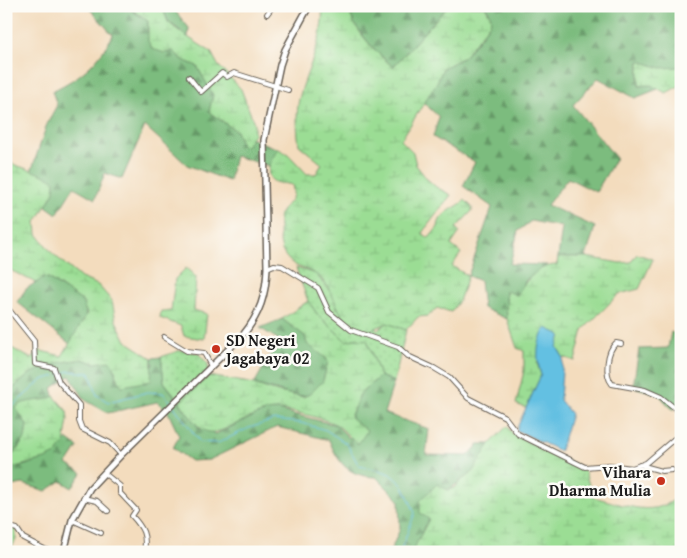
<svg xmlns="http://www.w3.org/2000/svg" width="687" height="558" font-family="'Gentium Book Plus',serif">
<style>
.green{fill:url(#green-dots);stroke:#5c7c58}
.forest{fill:url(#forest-firs);stroke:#4c6c4d}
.wetland{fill:url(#wetland-marsh);stroke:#5c7c58}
.water{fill:#64c0e2;stroke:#406e7f}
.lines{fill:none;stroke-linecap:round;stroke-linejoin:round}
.stream{stroke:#64c0e2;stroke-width:1}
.street-casing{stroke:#675f54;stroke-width:6}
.secondary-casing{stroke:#675f54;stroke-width:8}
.street{stroke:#fff;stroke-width:4}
.secondary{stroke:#fff;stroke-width:5}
.poi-dot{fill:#c8321e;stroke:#fdfcf7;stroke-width:2}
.labels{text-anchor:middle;stroke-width:5;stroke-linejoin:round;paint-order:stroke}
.poi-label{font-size:16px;font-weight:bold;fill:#1c1c1c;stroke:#fdfcf7;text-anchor:start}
</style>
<defs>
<pattern id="green-dots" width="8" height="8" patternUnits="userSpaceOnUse" patternTransform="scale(1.25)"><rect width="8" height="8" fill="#9bdd94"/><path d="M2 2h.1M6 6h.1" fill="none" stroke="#85bd7f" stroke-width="1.8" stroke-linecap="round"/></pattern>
<pattern id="forest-firs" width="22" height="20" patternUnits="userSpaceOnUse" patternTransform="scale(1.25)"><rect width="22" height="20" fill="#7cbc7e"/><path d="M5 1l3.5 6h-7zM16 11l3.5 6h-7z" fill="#659866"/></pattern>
<pattern id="wetland-marsh" width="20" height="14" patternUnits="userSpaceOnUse" patternTransform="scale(1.25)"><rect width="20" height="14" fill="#9bdd94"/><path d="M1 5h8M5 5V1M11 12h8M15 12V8" fill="none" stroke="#85bd7f"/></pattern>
</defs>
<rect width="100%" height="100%" fill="#fdfcf7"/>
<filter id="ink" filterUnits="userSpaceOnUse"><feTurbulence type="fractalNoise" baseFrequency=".02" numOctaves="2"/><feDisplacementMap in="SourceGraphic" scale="10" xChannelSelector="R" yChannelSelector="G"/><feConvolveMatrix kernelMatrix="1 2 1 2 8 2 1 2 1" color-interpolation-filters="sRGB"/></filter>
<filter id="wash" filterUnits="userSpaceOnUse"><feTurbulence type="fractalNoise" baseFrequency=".0096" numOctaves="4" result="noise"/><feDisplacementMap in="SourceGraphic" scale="20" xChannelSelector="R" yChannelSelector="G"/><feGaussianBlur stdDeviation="1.12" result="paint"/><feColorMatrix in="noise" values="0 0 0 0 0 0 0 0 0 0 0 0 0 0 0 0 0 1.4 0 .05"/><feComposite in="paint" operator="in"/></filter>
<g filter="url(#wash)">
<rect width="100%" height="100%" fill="#f3dcbd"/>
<!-- green -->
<g class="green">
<path d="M 296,268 L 316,274 L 333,295 L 337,308 L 378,330 L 387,323 L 406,330 L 394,382 L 380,376 L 367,340 L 354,339 L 346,341 L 318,315 L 308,301 Z"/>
<path d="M 181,350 L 198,353 L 208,364 L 209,376 L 180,402 L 164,382 L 161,357 Z"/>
</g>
<!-- forest -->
<g class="forest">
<path d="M 87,6 L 127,6 C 132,12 142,16 148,21 L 147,31 L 167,53 L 173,51 L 183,60 L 197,66 L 213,95 L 209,112 L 236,131 L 242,145 L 246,146 L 250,138 L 279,149 L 269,166 L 235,156 L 229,181 L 187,165 L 145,126 L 122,179 L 105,173 L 95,199 L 74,187 L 57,214 L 46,206 L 54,192 L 31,172 L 47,124 L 57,105 L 52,91 C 81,77 97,64 113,35 Z"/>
<path d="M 162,6 L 175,6 L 176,12 L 189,28 L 188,37 L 168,21 Z"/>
<path d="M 348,6 L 448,6 L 393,67 C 377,52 351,28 348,6 Z"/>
<path d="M 485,6 L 681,6 L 681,67 L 661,69 L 640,61 L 639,63 L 639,86 L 651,85 L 658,89 L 635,98 L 598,78 L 573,105 L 616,158 L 596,192 L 568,178 L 547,205 L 595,227 L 586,257 L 559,257 L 557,265 L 562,227 L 531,221 L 518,231 L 510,264 L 547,265 L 526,280 L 517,295 L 506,292 L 507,319 L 483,308 L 480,281 L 468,276 L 492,207 L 463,186 L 475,162 L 433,137 L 439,117 L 424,103 L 443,68 L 464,57 L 482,35 L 490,22 L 489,11 Z"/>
<path d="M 44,277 C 51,279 58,286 64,289 C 98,307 86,318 70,344 L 17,302 L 26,289 Z"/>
<path d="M 282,319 L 305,336 L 307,344 L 321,352 L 328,362 L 323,381 L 310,395 L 296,396 L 254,384 L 279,340 L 260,328 Z"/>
<path d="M 671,332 L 681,336 L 679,403 L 673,410 L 658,394 L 633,387 L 639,349 L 668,348 Z"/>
<path d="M 161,357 L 164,382 L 199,428 L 216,434 L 265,411 L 277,410 L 336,425 L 349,438 L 366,431 L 350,418 L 360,394 L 380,376 L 394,382 L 384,413 L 429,429 L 426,455 L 468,456 L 479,444 L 490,444 C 484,453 479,466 471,474 C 464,481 453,485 447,491 C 431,509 424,533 412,552 L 390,552 L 400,529 L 399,500 L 376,477 C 348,476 339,464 329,440 L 277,427 L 209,460 L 191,461 L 173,448 L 179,436 L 167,410 L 157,402 L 108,413 L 85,400 L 70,376 L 52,388 L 54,396 C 41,403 27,399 16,408 L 27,425 L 25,439 L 16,450 L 12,467 C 28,467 58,455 67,439 L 78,447 L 67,464 L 82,473 L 72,488 L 61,481 L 46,491 L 23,484 L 6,487 L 6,394 L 31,373 L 57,363 L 82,359 L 95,363 L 109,360 L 113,363 L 117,379 L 153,365 L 152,358 Z"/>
</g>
<!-- wetland -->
<g class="wetland">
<path d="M 127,6 L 162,6 L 168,22 L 183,34 L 211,52 L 218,65 L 241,89 L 254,123 L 254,134 L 246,146 L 242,145 L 236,131 L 209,112 L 213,95 L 197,66 L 183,60 L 173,51 L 165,53 L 152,49 L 148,41 L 148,21 Z"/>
<path d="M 322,6 L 348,6 C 351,28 377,53 393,67 L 448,6 L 485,6 L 491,17 L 490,23 L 464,57 L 443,68 L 437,82 L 401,140 L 413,152 L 416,165 L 427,179 L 436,187 L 451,195 L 422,233 L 429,238 L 438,227 C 439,212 456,209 465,200 L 472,207 L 472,211 L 456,228 L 460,232 L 451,245 L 461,253 L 452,266 L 468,276 L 459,301 L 451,312 L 437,308 L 428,316 L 418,317 L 406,330 L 387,323 L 367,332 C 338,326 339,301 324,282 C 311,265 296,273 284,254 C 278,245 279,225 279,215 C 285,203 297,202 292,185 C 287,183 280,184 275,182 C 262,176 272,156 279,149 L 288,154 L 307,174 L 316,174 L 322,164 L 299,145 C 297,131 296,113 299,99 C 307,68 325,39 322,6 Z"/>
<path d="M 639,61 L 661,68 L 681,67 L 681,85 L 666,93 L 651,85 L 639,86 Z"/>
<path d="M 6,162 C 16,165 49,176 55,181 L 54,192 L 36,222 L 37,234 L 52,253 L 81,278 L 98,285 L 112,301 L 116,321 L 126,341 L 152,358 L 151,381 L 122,386 C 115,379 117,366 109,361 L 95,363 L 82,359 L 57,363 L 31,373 L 6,394 L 6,345 L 32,359 L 37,350 L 62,356 L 87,314 L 82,301 L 48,278 L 44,277 L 36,283 L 6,268 Z"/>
<path d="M 637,254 L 653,259 L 639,289 L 619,294 L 583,330 L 575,361 L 563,357 L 557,347 L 537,363 L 541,375 L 526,408 L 516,404 L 524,371 L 524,351 L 517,348 L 507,319 L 506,291 L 517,295 C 526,280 538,265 557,265 L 558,257 L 586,257 L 620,263 L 631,262 Z"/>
<path d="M 186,268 L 196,277 L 194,310 L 207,314 L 204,339 L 184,336 L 181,326 L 160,318 L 161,311 L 171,311 L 175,279 Z"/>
<path d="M 308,301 L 318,315 L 346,341 L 354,339 L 367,340 L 380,376 L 360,394 L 350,417 L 367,431 L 358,444 C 349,438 343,428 335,424 C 322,418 290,410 276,410 C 268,410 261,413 254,416 C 212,433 209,447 180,402 L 209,376 L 250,383 L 278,392 L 303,397 L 310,394 L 323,381 L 328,362 L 326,358 L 307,344 L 305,336 L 282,319 Z"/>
<path d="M 54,396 L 67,411 L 68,420 L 64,444 L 56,454 L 45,459 L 12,468 L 12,456 L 25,439 L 27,425 L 16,408 C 24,398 43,403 54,396 Z"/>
<path d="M 507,426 L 513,434 L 584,469 L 593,497 C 624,504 657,521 681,493 L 681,552 L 412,552 L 429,519 L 420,513 L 420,501 L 437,484 L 448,490 L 456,487 L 460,481 L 471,474 L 490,444 Z"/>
<path d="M 6,527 L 16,529 L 16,540 L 9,552 L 6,552 Z"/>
</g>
<!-- water -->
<path class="water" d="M 546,328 L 561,335 L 557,347 L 563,357 L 560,400 L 571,414 L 560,451 L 516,430 L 541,375 C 536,360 536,341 546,328 Z"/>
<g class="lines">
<!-- stream -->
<g class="stream">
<path d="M 59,375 L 69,371 L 90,373 L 97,395 L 108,402 L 148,392 L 163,393 L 171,402"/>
<path d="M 173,405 L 200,442 L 218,443 L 249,428 L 274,420 L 301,423 L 326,430 L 347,444 L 359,466 C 399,473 400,477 415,513 L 400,552"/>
<path d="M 6,412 L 42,380 L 55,376"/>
</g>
</g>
</g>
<g filter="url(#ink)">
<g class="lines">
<!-- street casing -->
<g class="street-casing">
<g id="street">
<path d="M 267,14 L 273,6"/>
<path d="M 189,77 L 201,92 L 222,73 L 227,77 L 234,73 L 288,90"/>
<path d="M 267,268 L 274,265 L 282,266 L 318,288 L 329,312 L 351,330 L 398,347 L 408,356 L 434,368 L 449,377 L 468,398 L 505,417 L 518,434 L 585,467 L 609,465 L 632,468 L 646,463 L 674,439 L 681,438"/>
<path d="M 6,306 L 34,341 L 35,364 L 54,368 L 59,382 L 79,405 L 79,421 L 82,429 L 110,443 L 121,455"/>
<path d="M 164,337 L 187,351 L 204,353 L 211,366"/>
<path d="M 621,344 L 616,343 C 607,351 604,374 612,384 L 645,390 L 661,397 L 681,413"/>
<path d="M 640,465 L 662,471 L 672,470"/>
<path d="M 104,473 L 120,486 L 120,493 L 136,510 L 132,516 C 143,528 147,535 144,552"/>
<path d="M 83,498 L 97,501 L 108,511"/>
<path d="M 72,520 L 101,533"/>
<path d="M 6,526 L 17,529 L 23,538 L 50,552"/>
</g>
</g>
<!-- secondary casing -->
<g class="secondary-casing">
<path id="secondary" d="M 64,552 L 72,520 L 90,488 L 121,455 L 243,335 C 260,314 266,295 267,268 L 264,140 L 280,65 L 285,50 L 309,6"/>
</g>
<!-- street -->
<use href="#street" class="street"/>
<!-- secondary -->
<use href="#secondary" class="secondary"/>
</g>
</g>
<!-- markers -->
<g class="poi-dot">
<circle cx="216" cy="349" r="5"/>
<circle cx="661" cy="481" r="5"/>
</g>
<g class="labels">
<!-- poi labels -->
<g class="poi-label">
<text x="226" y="346">SD Negeri<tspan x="226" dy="18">Jagabaya 02</tspan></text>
<text x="651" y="478" text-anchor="end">Vihara<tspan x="651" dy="18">Dharma Mulia</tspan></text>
</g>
</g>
<!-- margin -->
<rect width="687" height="558" fill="none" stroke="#fdfcf7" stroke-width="25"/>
</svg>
